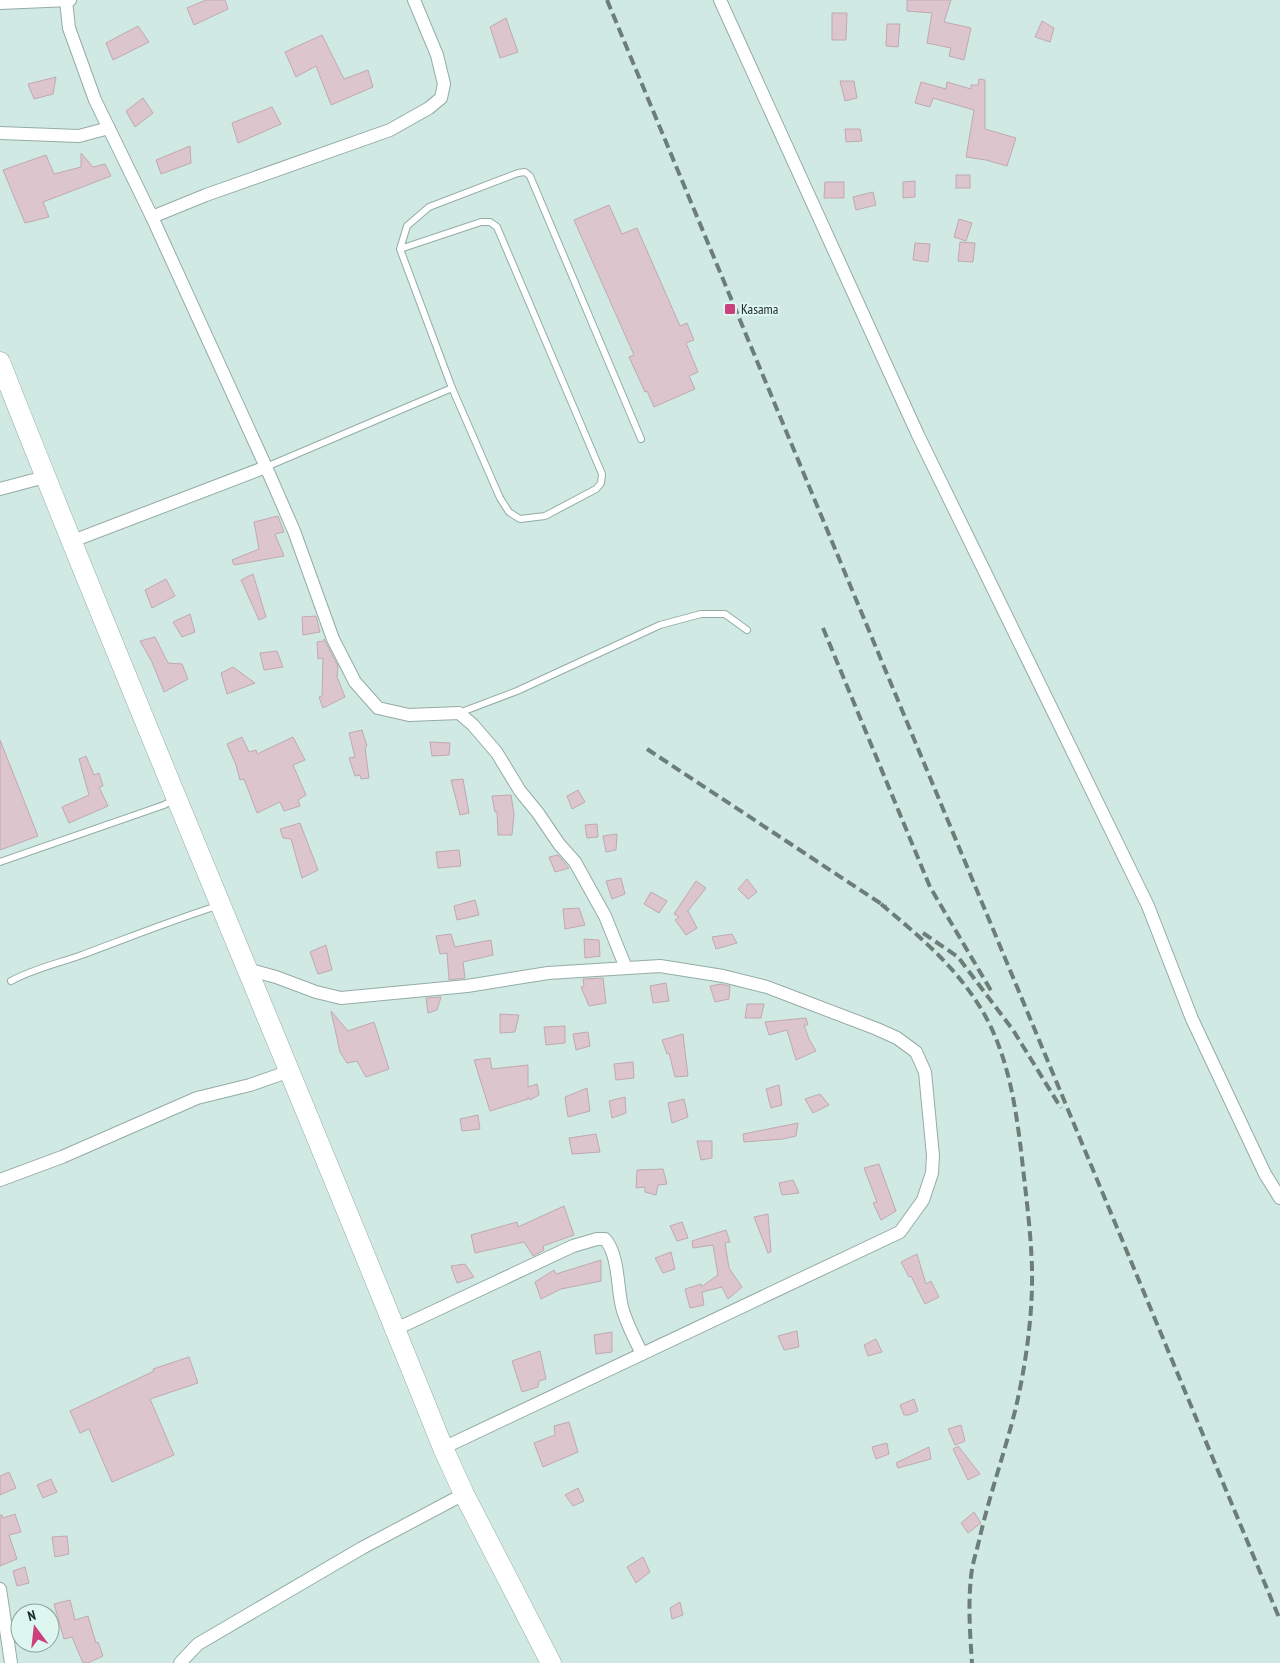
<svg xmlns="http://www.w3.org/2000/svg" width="1280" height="1663" font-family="'PT Sans Narrow',sans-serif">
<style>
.building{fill:#dcc5cc;stroke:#c0a9b0}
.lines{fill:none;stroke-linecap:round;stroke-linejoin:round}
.service-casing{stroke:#94aca6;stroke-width:8}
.minor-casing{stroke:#94aca6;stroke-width:14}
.primary-casing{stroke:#94aca6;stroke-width:21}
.service{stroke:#fff;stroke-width:6}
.minor{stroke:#fff;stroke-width:12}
.primary{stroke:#fff;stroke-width:20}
.rail{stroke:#6d7e79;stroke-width:4;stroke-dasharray:10 5;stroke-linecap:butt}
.poi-dot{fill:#ca417c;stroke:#ddf6f0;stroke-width:2}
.labels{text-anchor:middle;stroke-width:4;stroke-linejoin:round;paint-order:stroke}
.poi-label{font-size:14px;fill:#1d2724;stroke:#ddf6f0;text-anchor:start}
</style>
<rect width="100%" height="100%" fill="#d0e9e3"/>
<!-- building -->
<g class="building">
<path d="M 206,0 L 225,0 L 228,9 L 194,25 L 187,8 Z"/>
<path d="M 907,0 L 951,0 L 944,22 L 971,28 L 964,60 L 949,56 L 951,48 L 927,43 L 932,13 L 907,11 Z"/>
<path d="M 832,13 L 847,13 L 846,40 L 832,40 Z"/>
<path d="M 506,18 L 518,52 L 500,58 L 490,27 Z"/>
<path d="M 1042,21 L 1054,28 L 1050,42 L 1035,37 Z"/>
<path d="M 887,24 L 900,24 L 898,47 L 886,46 Z"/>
<path d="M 138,26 L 149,42 L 113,60 L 106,43 Z"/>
<path d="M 322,35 L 344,79 L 368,70 L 373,87 L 331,105 L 316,66 L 296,77 L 285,52 Z"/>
<path d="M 56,77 L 53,94 L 34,99 L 28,84 Z"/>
<path d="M 979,79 L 985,80 L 985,129 L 1016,138 L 1007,166 L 986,160 L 966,157 L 974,110 L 933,98 L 930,107 L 915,103 L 921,82 L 946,89 L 947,82 L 971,89 L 971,85 L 978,85 Z"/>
<path d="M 840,81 L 854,81 L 857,98 L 845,101 Z"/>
<path d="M 143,98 L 153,113 L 135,127 L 126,111 Z"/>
<path d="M 272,107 L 281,124 L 238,143 L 232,123 Z"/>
<path d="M 845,129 L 860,129 L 862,141 L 846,142 Z"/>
<path d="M 190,146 L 191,163 L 161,174 L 156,160 Z"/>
<path d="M 81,153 L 93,167 L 105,164 L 111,176 L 43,202 L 49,217 L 25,223 L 3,170 L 46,155 L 54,174 L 81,167 Z"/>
<rect x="956" y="175" width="14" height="13"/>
<path d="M 915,181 L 915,197 L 903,198 L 903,182 Z"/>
<path d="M 825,182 L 844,182 L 844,198 L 824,198 Z"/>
<path d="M 873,192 L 876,205 L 856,210 L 853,197 Z"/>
<path d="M 609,205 L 622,234 L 637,228 L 680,326 L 687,323 L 694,340 L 686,343 L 698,372 L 689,376 L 695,389 L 654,407 L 647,391 L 645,392 L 629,357 L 634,355 L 574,220 Z"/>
<path d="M 959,219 L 972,223 L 966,241 L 954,237 Z"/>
<path d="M 960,242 L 975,243 L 973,262 L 958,261 Z"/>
<path d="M 915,243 L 930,244 L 928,262 L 913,260 Z"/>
<path d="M 278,516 L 284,532 L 275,534 L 284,556 L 234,565 L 232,560 L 259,549 L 254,522 Z"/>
<path d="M 253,574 L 266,617 L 259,620 L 241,580 Z"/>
<path d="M 166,579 L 175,596 L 152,608 L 145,590 Z"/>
<path d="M 190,614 L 195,632 L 182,637 L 173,622 Z"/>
<path d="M 316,616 L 320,632 L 303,635 L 302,617 Z"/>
<path d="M 155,637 L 168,663 L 182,664 L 188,679 L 164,692 L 152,662 L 140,641 Z"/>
<path d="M 324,639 L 338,666 L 337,677 L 345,697 L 323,708 L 319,697 L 322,696 L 323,658 L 318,659 L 317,642 L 324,641 Z"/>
<path d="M 277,651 L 283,667 L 264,670 L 260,653 Z"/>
<path d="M 233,667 L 255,683 L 227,694 L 221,673 Z"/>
<path d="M 362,730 L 367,746 L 365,747 L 369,778 L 361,779 L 360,775 L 355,776 L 349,758 L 355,757 L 349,733 Z"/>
<path d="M 242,737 L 249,752 L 256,750 L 257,754 L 293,737 L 305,760 L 293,765 L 306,795 L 298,800 L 300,806 L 284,811 L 280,802 L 257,813 L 244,779 L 240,780 L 236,765 L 227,744 Z"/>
<path d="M 0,740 L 38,836 L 0,850 Z"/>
<path d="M 430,742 L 450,743 L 449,755 L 432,756 Z"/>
<path d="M 86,756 L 94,775 L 99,773 L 103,786 L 99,787 L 108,806 L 69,823 L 62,807 L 89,795 L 79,759 Z"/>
<path d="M 463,779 L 469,813 L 460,815 L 451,780 Z"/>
<path d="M 578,790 L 585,802 L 572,809 L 567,796 Z"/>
<path d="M 511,795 L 514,814 L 512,835 L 498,835 L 497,812 L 495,812 L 492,796 Z"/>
<path d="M 300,823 L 318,870 L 302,878 L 291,839 L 283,838 L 280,829 Z"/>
<path d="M 597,824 L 598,837 L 587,838 L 585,825 Z"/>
<path d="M 617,834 L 616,850 L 606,852 L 603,836 Z"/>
<path d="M 459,850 L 461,866 L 438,868 L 436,852 Z"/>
<path d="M 558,855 L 568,867 L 569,868 L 555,872 L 549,857 Z"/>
<path d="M 621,878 L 625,894 L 612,899 L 606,881 Z"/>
<path d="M 747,879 L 757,892 L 748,899 L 738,889 Z"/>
<path d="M 696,881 L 706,888 L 687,912 L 688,911 L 697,928 L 686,935 L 675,920 L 679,917 L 674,914 Z"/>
<path d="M 651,892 L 667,901 L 659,913 L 644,904 Z"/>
<path d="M 475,900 L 479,915 L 457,920 L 454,906 Z"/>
<path d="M 579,908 L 585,925 L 565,929 L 563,909 Z"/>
<path d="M 451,934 L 455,947 L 491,940 L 493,955 L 463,962 L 465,978 L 449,980 L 447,953 L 440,954 L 436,936 Z"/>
<path d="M 732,934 L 737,943 L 716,949 L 712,937 Z"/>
<path d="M 584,939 L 599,940 L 600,956 L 585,958 Z"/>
<path d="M 326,945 L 332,970 L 318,974 L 310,952 Z"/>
<path d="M 603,978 L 606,1003 L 589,1006 L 581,987 L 584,986 L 583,979 Z"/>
<path d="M 666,983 L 669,1001 L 653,1003 L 650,986 Z"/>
<path d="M 721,984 L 730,986 L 729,999 L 715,1002 L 710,986 Z"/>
<path d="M 441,997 L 437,1010 L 428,1013 L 426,998 Z"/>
<path d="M 747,1004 L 764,1004 L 761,1018 L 745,1018 Z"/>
<path d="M 331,1011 L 348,1031 L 374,1022 L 389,1069 L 366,1077 L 357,1061 L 347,1063 L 340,1052 Z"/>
<path d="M 500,1014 L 519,1015 L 515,1032 L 500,1033 Z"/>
<path d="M 806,1018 L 808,1025 L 804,1025 L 809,1039 L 816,1051 L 796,1060 L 787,1030 L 769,1035 L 765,1022 Z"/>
<path d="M 565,1026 L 565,1043 L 546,1045 L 544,1027 Z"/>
<path d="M 588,1032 L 590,1046 L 576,1050 L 573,1034 Z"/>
<path d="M 683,1034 L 688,1076 L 675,1077 L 669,1053 L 667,1054 L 662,1040 Z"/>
<path d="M 490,1058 L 492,1069 L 528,1065 L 528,1087 L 537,1084 L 539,1095 L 530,1100 L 528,1097 L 528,1099 L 490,1111 L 474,1060 Z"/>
<path d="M 633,1062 L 634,1078 L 616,1080 L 614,1064 Z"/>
<path d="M 779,1085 L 782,1105 L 771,1108 L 766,1089 Z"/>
<path d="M 587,1088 L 590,1111 L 568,1117 L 565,1097 Z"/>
<path d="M 820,1094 L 829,1105 L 813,1113 L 805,1099 Z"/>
<path d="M 625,1097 L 626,1113 L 612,1118 L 609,1101 Z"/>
<path d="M 684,1099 L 688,1117 L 672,1123 L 668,1103 Z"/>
<path d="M 478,1115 L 480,1129 L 462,1131 L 460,1119 Z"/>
<path d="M 798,1123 L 796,1136 L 783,1139 L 744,1142 L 743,1134 Z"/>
<path d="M 596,1134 L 600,1152 L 572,1154 L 569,1138 Z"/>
<path d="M 697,1141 L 712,1141 L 712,1158 L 701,1160 Z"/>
<path d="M 879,1164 L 896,1211 L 881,1220 L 873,1203 L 877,1202 L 864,1168 Z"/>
<path d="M 663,1169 L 667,1184 L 658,1185 L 656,1195 L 645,1192 L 645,1187 L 636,1188 L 637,1170 Z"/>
<path d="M 793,1180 L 799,1193 L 782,1195 L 779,1183 Z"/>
<path d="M 564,1206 L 574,1235 L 543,1246 L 544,1250 L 533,1256 L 524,1242 L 475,1253 L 471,1235 L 517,1222 L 518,1227 Z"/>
<path d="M 768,1214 L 771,1252 L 768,1253 L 754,1217 Z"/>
<path d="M 682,1222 L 688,1238 L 677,1241 L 670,1226 Z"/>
<path d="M 726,1230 L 730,1242 L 725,1243 L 729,1268 L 742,1287 L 728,1299 L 722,1287 L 702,1292 L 704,1305 L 690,1308 L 685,1289 L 701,1284 L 701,1287 L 718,1275 L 713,1245 L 693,1248 L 692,1241 Z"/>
<path d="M 671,1252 L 675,1269 L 663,1273 L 655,1258 Z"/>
<path d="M 917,1254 L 926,1284 L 931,1281 L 939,1297 L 925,1304 L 911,1276 L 909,1277 L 901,1262 Z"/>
<path d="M 601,1260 L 601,1281 L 561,1289 L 541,1299 L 535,1282 L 554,1270 L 556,1274 Z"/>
<path d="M 465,1264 L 474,1277 L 457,1283 L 451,1266 Z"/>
<path d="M 797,1331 L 799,1347 L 784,1350 L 778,1336 Z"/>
<path d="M 612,1332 L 612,1352 L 596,1354 L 594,1335 Z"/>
<path d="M 876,1339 L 882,1352 L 868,1356 L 864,1345 Z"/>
<path d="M 540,1351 L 546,1379 L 539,1381 L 538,1387 L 522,1392 L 512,1361 Z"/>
<path d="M 189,1357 L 198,1383 L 150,1399 L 174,1455 L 112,1482 L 89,1429 L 80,1433 L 70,1411 L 154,1371 L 153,1369 Z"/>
<path d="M 914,1399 L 918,1411 L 909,1415 L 904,1415 L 900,1405 Z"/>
<path d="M 569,1422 L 578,1452 L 543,1467 L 534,1443 L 555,1435 L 554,1426 Z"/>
<path d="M 961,1425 L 965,1441 L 955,1445 L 948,1429 Z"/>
<path d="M 887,1443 L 889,1454 L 876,1459 L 872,1447 Z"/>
<path d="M 958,1446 L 980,1474 L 968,1480 L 953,1449 Z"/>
<path d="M 929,1447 L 931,1459 L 898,1468 L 896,1463 Z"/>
<path d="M 9,1472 L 16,1488 L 0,1495 L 0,1476 Z"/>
<path d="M 51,1479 L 57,1492 L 43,1498 L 37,1485 Z"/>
<path d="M 578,1488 L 584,1501 L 573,1506 L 565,1495 Z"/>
<path d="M 974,1512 L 981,1523 L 968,1533 L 961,1523 Z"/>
<path d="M 15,1514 L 21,1532 L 9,1535 L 17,1559 L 0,1566 L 0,1515 L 2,1515 L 3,1518 Z"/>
<path d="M 67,1536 L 69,1554 L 55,1557 L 52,1537 Z"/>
<path d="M 643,1557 L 650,1572 L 636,1583 L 627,1567 Z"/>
<path d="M 25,1567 L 29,1583 L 17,1586 L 13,1571 Z"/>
<path d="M 70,1600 L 75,1620 L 88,1616 L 96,1643 L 98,1642 L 103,1656 L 88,1663 L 83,1663 L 72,1637 L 64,1639 L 54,1604 Z"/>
<path d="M 680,1602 L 683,1615 L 672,1619 L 670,1608 Z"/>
</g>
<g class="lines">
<!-- service casing -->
<g class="service-casing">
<g id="service">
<path d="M 400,249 L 481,222 L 490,222 L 497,227 L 602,474 L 601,483 L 596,489 L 545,516 L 520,519 L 509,512 L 500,498 L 452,388 L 400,249 L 407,226 L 429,207 L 518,173 L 525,172 L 530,176 L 641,439"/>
<path d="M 266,467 L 452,388"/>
<path d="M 459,713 L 517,691 L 660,625 L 701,614 L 725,614 L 747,630"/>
<path d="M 0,862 L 164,805 L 173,800"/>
<path d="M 11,981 C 33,969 56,964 79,956 C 125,939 170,921 217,906"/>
</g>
</g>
<!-- minor casing -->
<g class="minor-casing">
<g id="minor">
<path d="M 720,0 L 918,435 L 1148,906 L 1192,1019 L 1265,1174 L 1280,1198"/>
<path d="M 66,1 L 69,28 L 95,100 L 152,217 L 206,195 L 390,130 L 429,108 L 441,98 L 444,84 L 437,55 L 414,0"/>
<path d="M 0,3 L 70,0"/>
<path d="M 0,133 L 79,136 L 109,128"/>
<path d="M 152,217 L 266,467 L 294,531 L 333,639 L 355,682 L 378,708 L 409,715 L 459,713 L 473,725 L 497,753 L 520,791 L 538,813 L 559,844 L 575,862 L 605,916 L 626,968"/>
<path d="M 0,489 L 45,477"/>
<path d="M 70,542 L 266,467"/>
<path d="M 247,969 L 276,977 L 316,992 L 341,998 L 467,986 L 548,973 L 660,966 L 723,976 L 767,987 L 877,1029 L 897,1038 L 916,1052 L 925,1072 L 933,1156 L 932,1173 L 923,1200 L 900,1232 L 443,1448"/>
<path d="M 0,1180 L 62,1157 L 197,1098 L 250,1085 L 290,1071"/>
<path d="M 396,1329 L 573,1246 L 597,1239 L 605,1239 C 619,1255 617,1287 622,1307 C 626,1323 635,1339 642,1354"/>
<path d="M 0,1589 L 11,1663"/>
<path d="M 180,1663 L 198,1644 L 362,1548 L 464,1494"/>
</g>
</g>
<!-- primary casing -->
<g class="primary-casing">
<path id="primary" d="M 0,362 C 143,726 298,1085 443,1448 L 464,1494 L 551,1663"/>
</g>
<!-- service -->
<use href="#service" class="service"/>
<!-- minor -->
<use href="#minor" class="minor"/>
<!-- primary -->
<use href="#primary" class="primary"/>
<!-- rail -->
<g class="rail">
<path d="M 607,0 L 1280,1620"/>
<path d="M 823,628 L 930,887 L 993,994"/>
<path d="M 647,749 L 886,907"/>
<path d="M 881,904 C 918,935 954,965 980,1007 C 1008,1052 1016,1107 1022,1159 C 1026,1196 1031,1232 1032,1269 C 1033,1313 1026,1364 1016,1407 C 1005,1452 989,1496 979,1541 C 976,1553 972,1565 971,1577 C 968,1605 970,1635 972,1663"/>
<path d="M 923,933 L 958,957 L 1013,1030 L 1061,1108"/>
</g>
</g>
<!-- markers -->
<rect class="poi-dot" x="724" y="303" width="12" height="12" rx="2.5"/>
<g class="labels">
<!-- poi labels -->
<g class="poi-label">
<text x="741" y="314">Kasama</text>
</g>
</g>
<!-- north arrow -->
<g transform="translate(35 1628) rotate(345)"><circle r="24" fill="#ddf6f0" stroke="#90a39e"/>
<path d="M0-4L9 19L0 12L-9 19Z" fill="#ca417c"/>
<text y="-8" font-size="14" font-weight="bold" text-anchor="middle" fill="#1d2724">N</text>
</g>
</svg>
